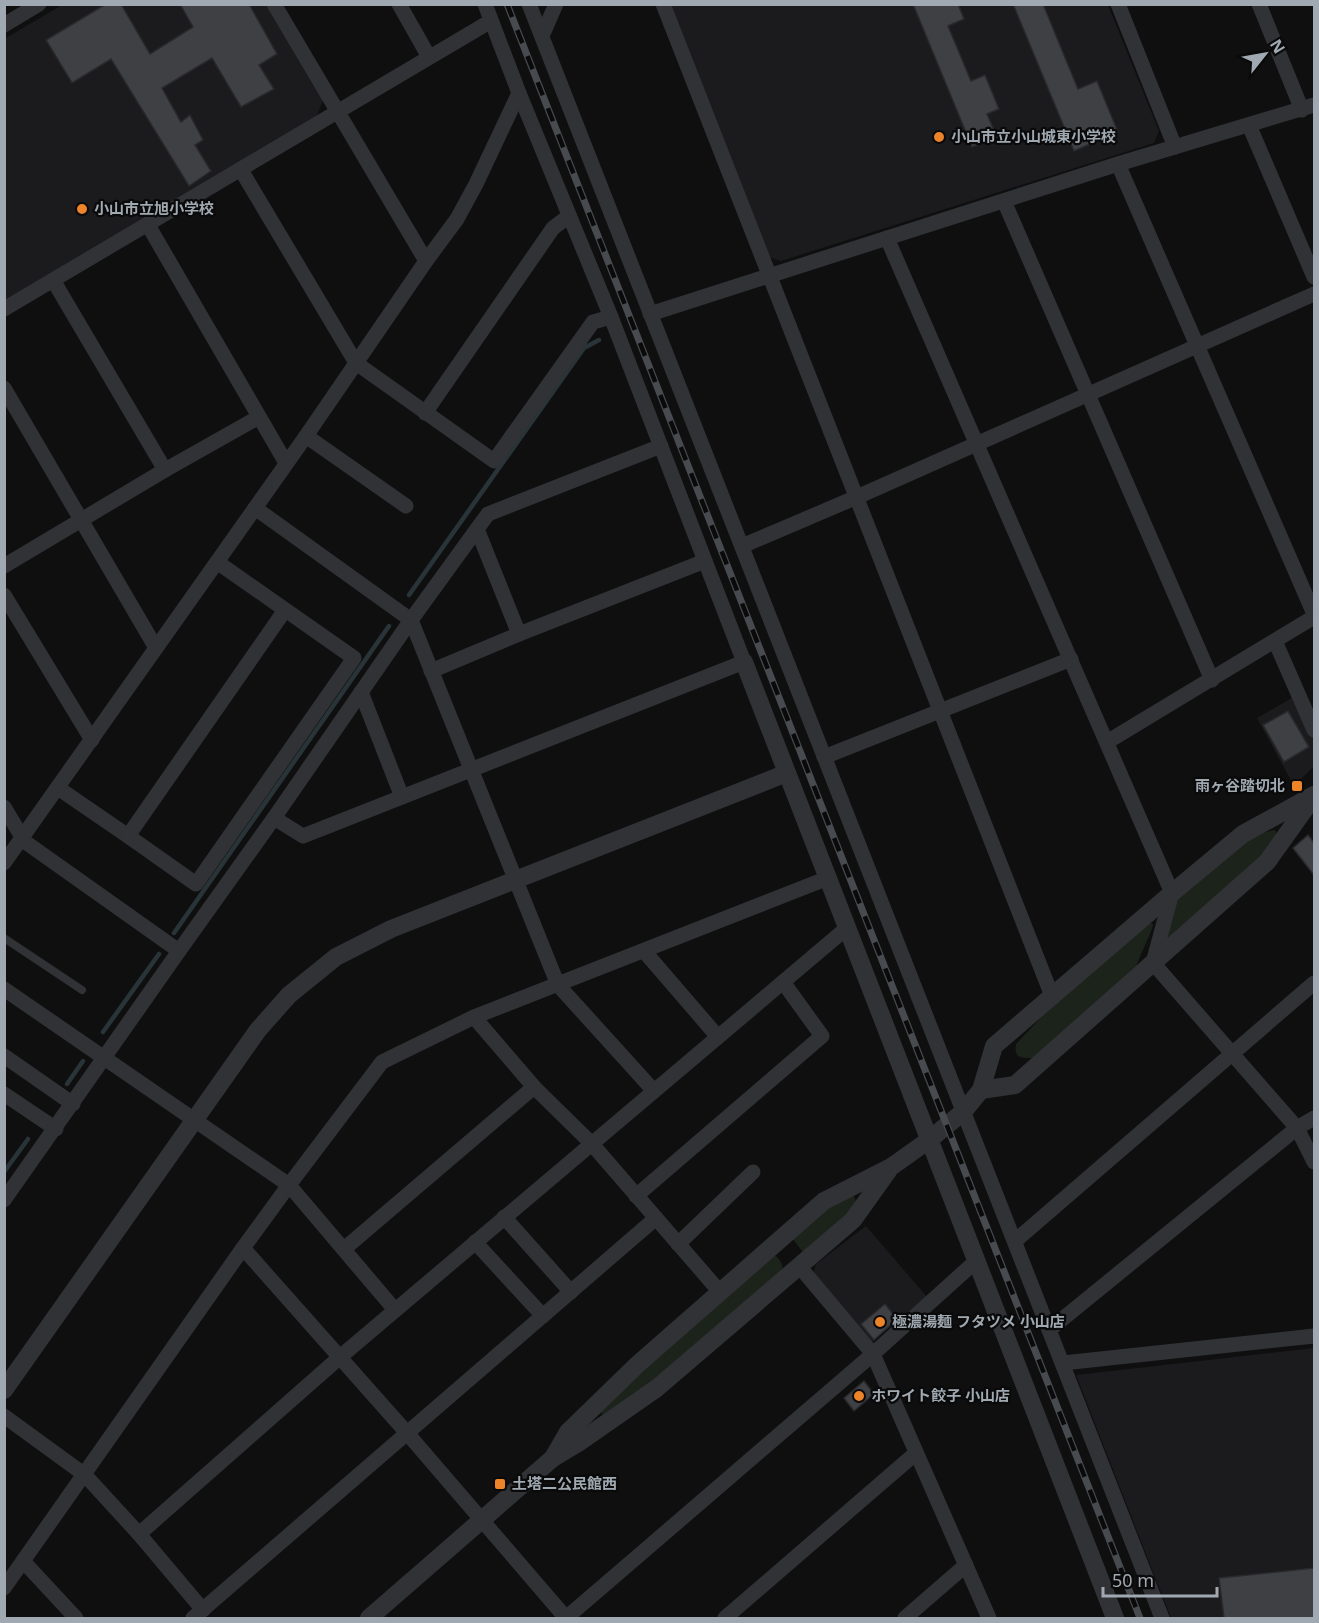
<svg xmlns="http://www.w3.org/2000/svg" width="1319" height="1623" font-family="'Noto Sans','Noto Sans JP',sans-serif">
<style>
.built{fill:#1b1b1d}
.green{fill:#1c231b}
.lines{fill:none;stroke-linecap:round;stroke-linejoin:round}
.stream{stroke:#293438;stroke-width:4.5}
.building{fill:#3e4043;stroke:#29292c;stroke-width:1.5}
.service{stroke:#303235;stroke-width:8}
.minor{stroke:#303235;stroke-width:15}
.tertiary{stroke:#303235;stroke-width:18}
.rail-casing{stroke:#474a4e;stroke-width:7}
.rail{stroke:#0a0a0b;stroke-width:4.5;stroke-dasharray:14;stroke-linecap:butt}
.poi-dot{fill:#ee8429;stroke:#0a0a0b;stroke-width:2}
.labels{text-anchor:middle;stroke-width:4.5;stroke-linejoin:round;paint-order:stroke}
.poi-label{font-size:15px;font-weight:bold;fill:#a0a9b1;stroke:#0a0a0b;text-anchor:start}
</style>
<rect width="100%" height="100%" fill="#0f0f10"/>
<!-- built -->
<g class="built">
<path d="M 62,5 L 267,5 L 323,100 L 316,118 L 5,300 L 4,39 Z"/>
<path d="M 670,5 L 1108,5 L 1159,131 L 1154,143 L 781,261 L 769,257 Z"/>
<path d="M 1297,695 L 1314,736 L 1314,766 L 1294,786 L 1257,718 Z"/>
<path d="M 866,1226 L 927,1297 L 871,1342 L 812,1278 L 816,1264 Z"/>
<path d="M 1314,1348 L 1314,1618 L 1171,1618 L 1076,1375 Z"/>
</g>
<!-- green -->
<g class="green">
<path d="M 1273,830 L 1276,831 L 1276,835 L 1265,852 L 1163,944 L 1178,899 L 1253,836 Z"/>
<path d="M 1150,923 L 1153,924 L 1152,929 L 1136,966 L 1033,1058 C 1020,1058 1014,1058 1016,1044 L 1047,1011 Z"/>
<path d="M 851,1194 L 855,1198 L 856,1205 L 805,1255 L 790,1235 L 825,1205 Z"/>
<path d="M 766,1255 L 776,1256 C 783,1263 784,1268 780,1277 L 606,1419 L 599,1410 Z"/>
</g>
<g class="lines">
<!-- stream -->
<g class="stream">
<path d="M 409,595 L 584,348 L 599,340"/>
<path d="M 174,933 L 389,626"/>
<path d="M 103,1032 L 159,954"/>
<path d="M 67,1084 L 83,1061"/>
<path d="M 4,1172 L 28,1139"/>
</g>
</g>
<!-- building -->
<g class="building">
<path d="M 106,4 L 121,4 L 150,54 L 193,27 L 180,4 L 249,4 L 277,54 L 259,65 L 274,89 L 241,107 L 212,58 L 162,88 L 181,122 L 190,115 L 203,140 L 195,145 L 211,171 L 189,186 L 111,59 L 72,83 L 46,40 Z"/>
<path d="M 913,4 L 958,4 L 964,19 L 948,26 L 971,81 L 985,75 L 999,109 L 987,114 L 997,137 L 972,147 Z"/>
<path d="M 1013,4 L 1043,4 L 1078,89 L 1097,81 L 1118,132 L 1074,151 Z"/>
<path d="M 1288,711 L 1309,747 L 1284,762 L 1263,725 Z"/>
<path d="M 1308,835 L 1314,843 L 1314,875 L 1293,848 Z"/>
<path d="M 885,1304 L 897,1319 L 874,1340 L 861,1324 Z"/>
<path d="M 864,1381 L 874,1394 L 854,1411 L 844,1398 Z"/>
<path d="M 1314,1568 L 1314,1618 L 1224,1618 L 1219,1578 Z"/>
</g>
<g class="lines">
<!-- service -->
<path class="service" d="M 4,938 L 82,990"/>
<!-- minor -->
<g class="minor">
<path d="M 274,4 L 426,261"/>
<path d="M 399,4 L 429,57"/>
<path d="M 529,4 L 1162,1618"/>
<path d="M 663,4 L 1052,996"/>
<path d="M 1118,4 L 1175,147"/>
<path d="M 1259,4 L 1302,110"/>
<path d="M 4,25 L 39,4"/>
<path d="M 542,36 L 556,4"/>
<path d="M 1249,125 L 1314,277"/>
<path d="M 1118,164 L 1314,614"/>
<path d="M 241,170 L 356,363 L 494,461 L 593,322 L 611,317"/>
<path d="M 1004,201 L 1212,680"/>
<path d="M 148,225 L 286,463"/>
<path d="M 887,238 L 1172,893 L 1153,963 L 1297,1128 L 1314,1162"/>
<path d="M 53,280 L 165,470"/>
<path d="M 4,309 L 491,21"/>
<path d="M 650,314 L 1118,164 L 1314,105"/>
<path d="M 4,388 L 156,648"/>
<path d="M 425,413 L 553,228 L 569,216"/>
<path d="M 306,436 L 406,506"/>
<path d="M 255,508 L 411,620 L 558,985 L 654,1091"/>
<path d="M 742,546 L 857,497 L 1314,294"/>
<path d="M 4,566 L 165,470 L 259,417"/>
<path d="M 4,595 L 92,740"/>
<path d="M 519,634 L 477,529 L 488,514 L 661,446"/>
<path d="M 1275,641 L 1314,730"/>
<path d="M 431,671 L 519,634 L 705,561"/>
<path d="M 361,692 L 402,797"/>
<path d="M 1107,742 L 1314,617"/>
<path d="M 824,757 L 1071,659"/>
<path d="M 58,788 L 128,836 L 196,884 L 354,658 L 217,562"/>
<path d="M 4,807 L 22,837"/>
<path d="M 274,818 L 303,836 L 744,662 L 611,317 L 519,93 L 485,4"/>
<path d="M 128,836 L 285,610"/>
<path d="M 21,839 L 179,951"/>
<path d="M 4,863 L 306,436 L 426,261 L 457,219 L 476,184 L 519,93"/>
<path d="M 644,951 L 718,1037"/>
<path d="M 4,989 L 289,1185 L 243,1248 L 4,1588"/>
<path d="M 474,1017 L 534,1087 L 591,1143 L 720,1292"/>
<path d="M 4,1056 L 73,1104"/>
<path d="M 4,1094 L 56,1129"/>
<path d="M 636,1196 L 822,1036 L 783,982"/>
<path d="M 4,1200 L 179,951 L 274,818 L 411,620 L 477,529"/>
<path d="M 504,1217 L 571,1292"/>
<path d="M 1015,1241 L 1314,983"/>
<path d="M 475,1242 L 543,1316"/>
<path d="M 678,1244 L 753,1172"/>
<path d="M 243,1248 L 407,1433 L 566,1618"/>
<path d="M 344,1249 L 534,1087"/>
<path d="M 799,1266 L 873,1354 L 989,1618"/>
<path d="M 395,1310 L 289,1185 L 382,1062 L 474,1017 L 828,878"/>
<path d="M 1049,1330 L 1297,1128 L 1314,1118"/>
<path d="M 1063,1363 L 1314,1336"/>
<path d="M 4,1416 L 85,1475 L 139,1534 L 340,1357 L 848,927"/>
<path d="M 139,1534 L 203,1610"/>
<path d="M 23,1561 L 76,1618"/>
<path d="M 193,1618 L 656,1218"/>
<path d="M 566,1618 L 873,1354 L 976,1261"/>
<path d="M 725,1618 L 916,1453"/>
<path d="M 905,1618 L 966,1565"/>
</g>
<!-- tertiary -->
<g class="tertiary">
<path d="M 744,662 L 1115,1618"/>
<path d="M 981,1090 L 1015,1085 L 1267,862 L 1312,799"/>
<path d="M 4,1390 L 258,1030 L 289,995 L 336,957 L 391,929 L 787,773"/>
<path d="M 553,1458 L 568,1432 L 638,1364 L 824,1201 L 891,1167 L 929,1140 L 963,1112 L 981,1090 L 994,1046 L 1172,893 L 1243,834 L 1314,795"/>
<path d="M 369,1618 L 553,1458 L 578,1443 L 657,1388 L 853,1220 L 888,1171"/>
</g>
<!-- rail casing -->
<g class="rail-casing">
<path id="rail" d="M 507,4 L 1140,1618"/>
</g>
<!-- rail -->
<use href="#rail" class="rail"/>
</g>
<!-- markers -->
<g class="poi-dot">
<circle cx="939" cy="137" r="6"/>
<circle cx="82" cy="209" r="6"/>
<rect x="1291" y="780" width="12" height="12" rx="3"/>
<circle cx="880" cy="1322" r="6"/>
<circle cx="859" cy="1396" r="6"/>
<rect x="494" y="1478" width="12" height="12" rx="3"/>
</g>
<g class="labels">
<!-- poi labels -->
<g class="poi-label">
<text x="951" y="142">小山市立小山城東小学校</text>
<text x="94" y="214">小山市立旭小学校</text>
<text x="1285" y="791" text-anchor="end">雨ヶ谷踏切北</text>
<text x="892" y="1327">極濃湯麺 フタツメ 小山店</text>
<text x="871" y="1401">ホワイト餃子 小山店</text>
<text x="512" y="1489">土塔二公民館西</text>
</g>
</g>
<!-- border -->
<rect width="1319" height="1623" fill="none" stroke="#a0a9b1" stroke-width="12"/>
<!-- north arrow -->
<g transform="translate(1265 54) rotate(59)" stroke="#0a0a0b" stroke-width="4.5" paint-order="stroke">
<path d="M0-4.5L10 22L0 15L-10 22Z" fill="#a0a9b1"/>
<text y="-9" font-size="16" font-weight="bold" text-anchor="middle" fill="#a0a9b1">N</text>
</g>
<!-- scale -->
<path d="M1103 1587v9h114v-9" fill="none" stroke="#a0a9b1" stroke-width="3"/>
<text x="1112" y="1587" font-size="18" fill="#a0a9b1" stroke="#0a0a0b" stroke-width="4.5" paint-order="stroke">50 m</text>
</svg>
